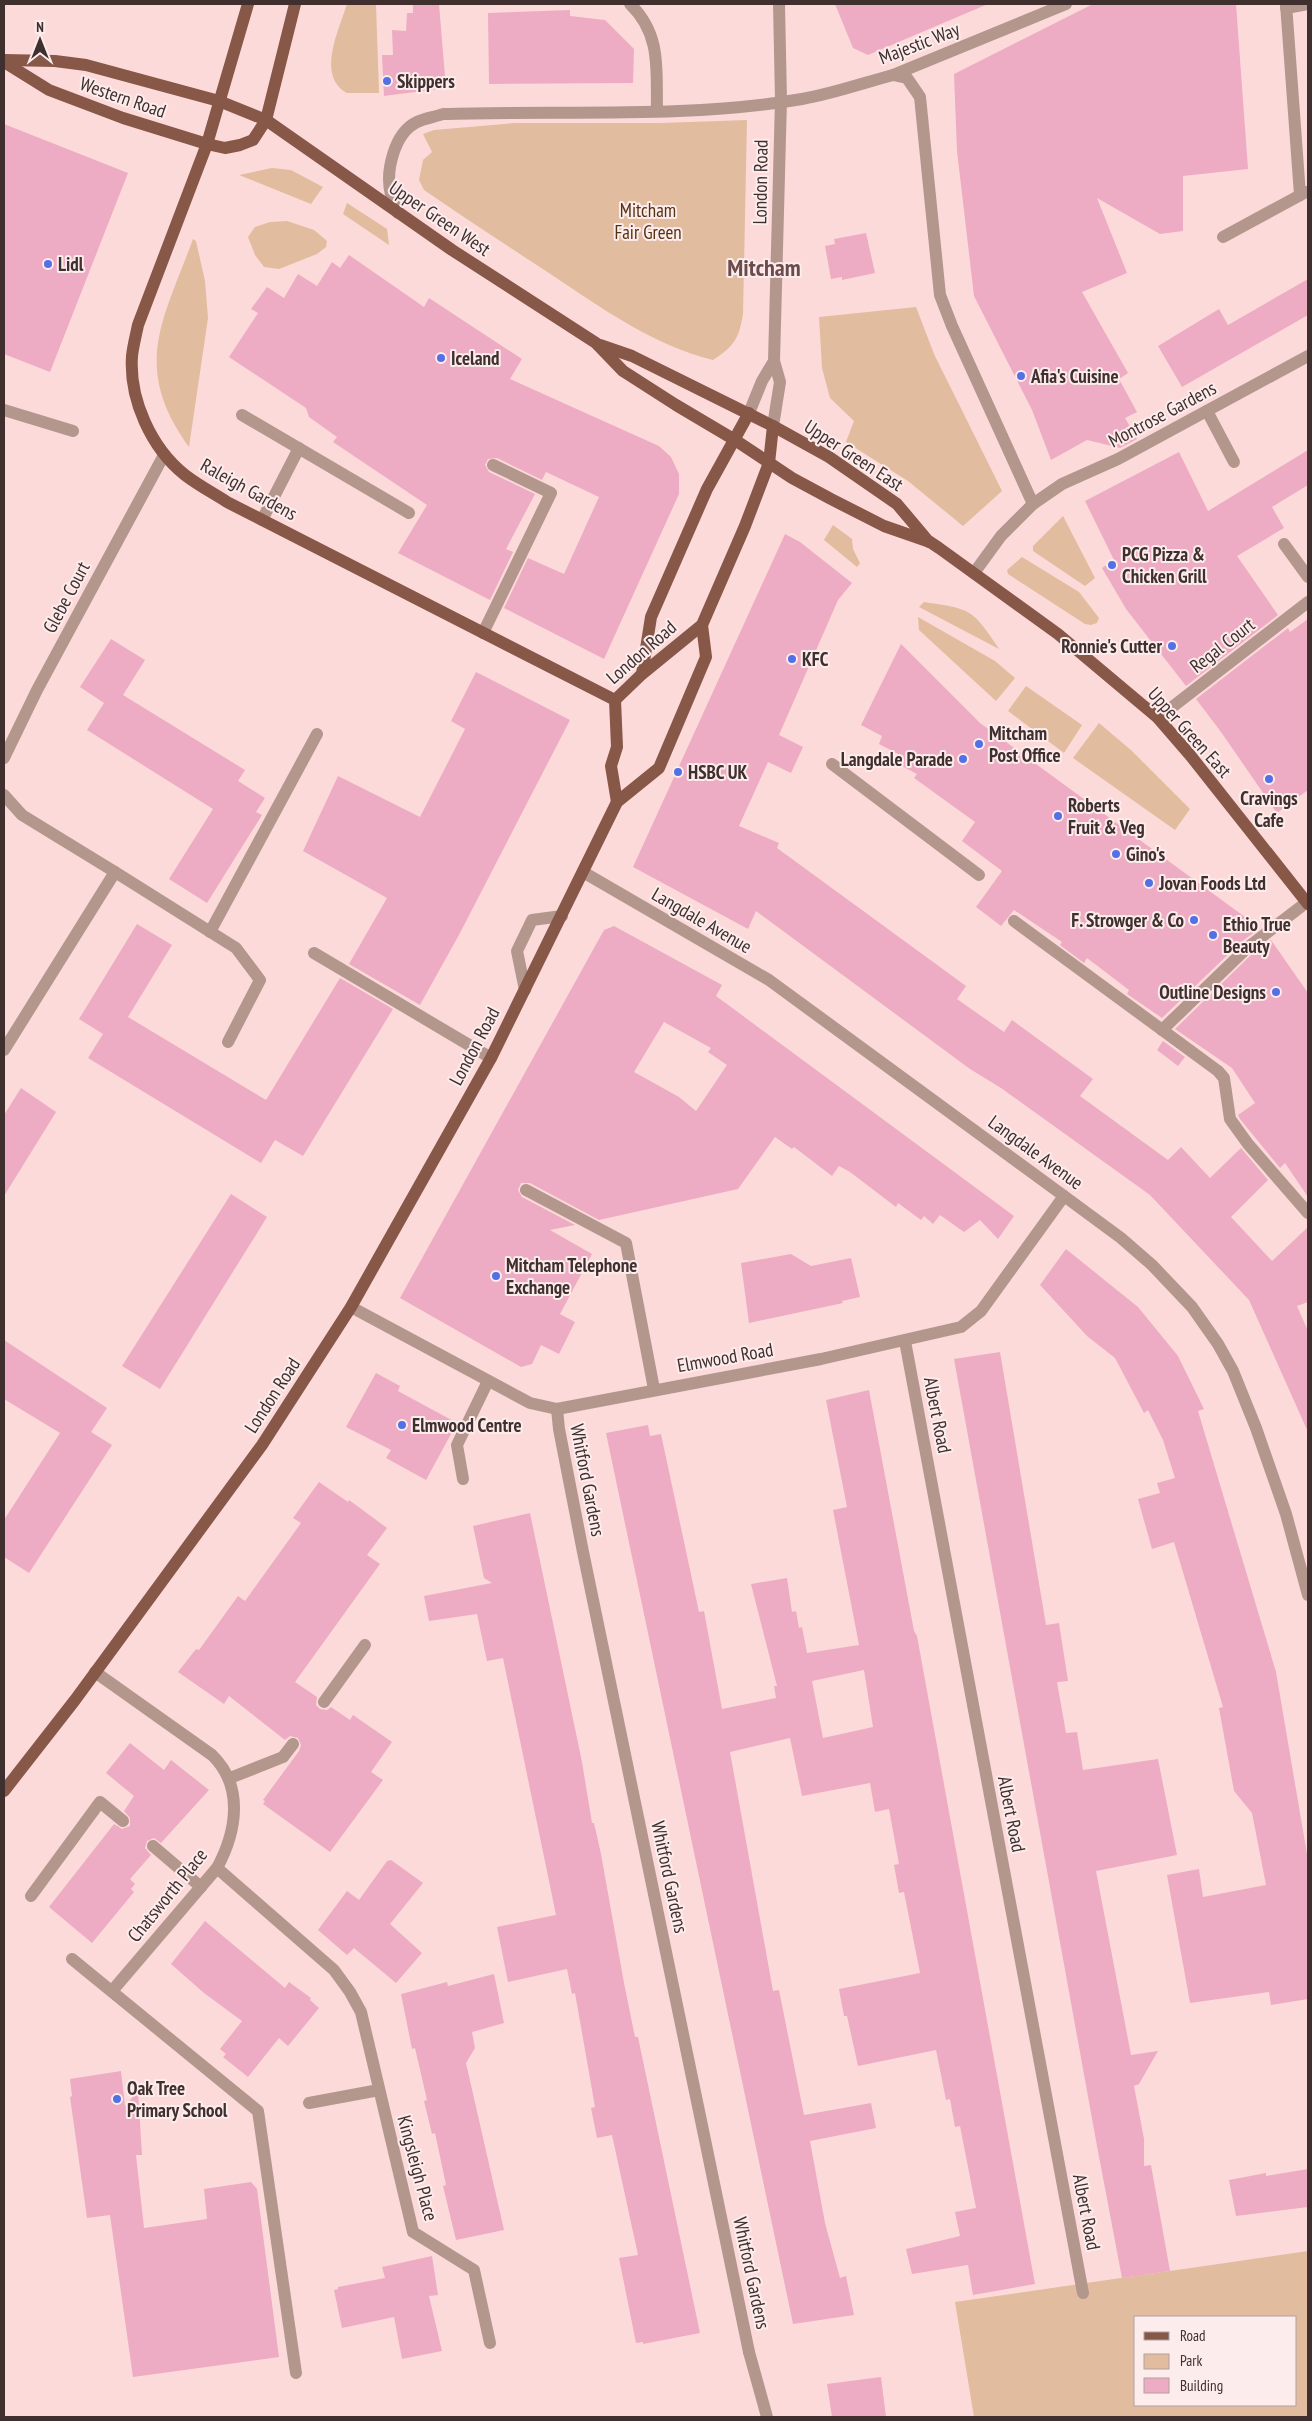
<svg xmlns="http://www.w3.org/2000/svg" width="1312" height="2421" font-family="'PT Sans Narrow',sans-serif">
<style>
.green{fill:#e2bc9e;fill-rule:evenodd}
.building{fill:#edacc3;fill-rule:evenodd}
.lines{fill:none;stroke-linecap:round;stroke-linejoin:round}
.service{stroke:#b3978d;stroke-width:12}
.pedestrian{stroke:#b3978d;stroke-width:12}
.minor{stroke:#b3978d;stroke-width:12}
.primary{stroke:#875747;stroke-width:12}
.poi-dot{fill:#5370e5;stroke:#fdecec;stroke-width:2}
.labels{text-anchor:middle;stroke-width:4;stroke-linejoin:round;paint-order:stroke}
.street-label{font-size:19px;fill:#3f2f2f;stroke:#fdecec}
.poi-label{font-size:19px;font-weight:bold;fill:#3f2f2f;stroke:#fdecec;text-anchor:start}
.park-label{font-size:19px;fill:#543211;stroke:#fdecec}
.district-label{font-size:24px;font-weight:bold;fill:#6d4a4b;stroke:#fdecec}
</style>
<rect width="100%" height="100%" fill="#fcdada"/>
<!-- green -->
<g class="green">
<path d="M 347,4 L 376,4 L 379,93 L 347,93 C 316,76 339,30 347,4 Z"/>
<path d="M 747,120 L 743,314 C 739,339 734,346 713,360 C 653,345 603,309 552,275 C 509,247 466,219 424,190 L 419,180 L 423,160 L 432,152 L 423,134 L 434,130 L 515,123 L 661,123 Z"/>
<path d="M 272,168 L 291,170 L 323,187 L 311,204 L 239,175 Z"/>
<path d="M 347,203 L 387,229 L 389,245 L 343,214 Z"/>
<path d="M 287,221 L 314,230 L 327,241 L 326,247 L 317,254 L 279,269 L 264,267 L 255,255 L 248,237 L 255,227 L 270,222 Z"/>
<path d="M 193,239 L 196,241 L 205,281 L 208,318 L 189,447 C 131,367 163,321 193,239 Z"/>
<path d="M 916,307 L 934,354 L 1002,491 L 963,526 L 908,481 L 846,442 L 854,421 L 830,398 L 822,368 L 819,317 Z"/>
<path d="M 1063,516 L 1095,578 L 1085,586 L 1033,551 L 1033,546 Z"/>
<path d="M 833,525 L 852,539 L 853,549 L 860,563 L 857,567 L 824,540 Z"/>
<path d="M 1022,557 L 1079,592 L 1099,618 L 1097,623 L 1091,625 L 1085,624 L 1008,574 L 1007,570 Z"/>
<path d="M 924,602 C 972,609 972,609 999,649 L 919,607 Z"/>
<path d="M 918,617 L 995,661 L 1015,678 L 996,701 L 919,630 Z"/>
<path d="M 1026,686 L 1082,725 L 1064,753 L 1008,711 Z"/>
<path d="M 1099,723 L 1132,751 L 1190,809 L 1175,830 L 1073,758 Z"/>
<path d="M 1308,2251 L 1308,2417 L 974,2417 L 955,2302 ZM 1136,2317 L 1296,2317 L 1296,2405 L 1136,2405 Z"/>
</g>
<!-- building -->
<g class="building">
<path d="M 413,4 L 439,4 L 446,88 L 384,96 L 382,55 L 393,55 L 392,30 L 406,31 L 407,13 L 413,13 Z"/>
<path d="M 835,4 L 988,4 L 868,55 L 853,48 Z"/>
<path d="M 1093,4 L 1236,4 L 1248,169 L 1183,176 L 1183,231 L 1160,234 L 1097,198 L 1127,273 L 1082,292 L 1128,373 L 1119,379 L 1137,412 L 1125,418 L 1137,439 L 1120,448 L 1087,440 L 1051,460 L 1032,410 L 974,296 L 957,151 L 954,74 Z"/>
<path d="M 570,10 L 570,16 L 605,20 L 634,49 L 633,83 L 489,84 L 488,13 Z"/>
<path d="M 4,124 L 128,173 L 50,372 L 4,354 Z"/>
<path d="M 866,233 L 875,273 L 842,280 L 842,277 L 831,279 L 825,246 L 835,244 L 834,239 Z"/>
<path d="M 349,255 L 424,307 L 429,298 L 522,359 L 510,379 L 650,442 L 659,446 L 671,457 L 679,474 L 679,494 L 604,659 L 504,608 L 528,558 L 564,574 L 599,497 L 546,472 L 542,480 L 497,458 L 488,459 L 485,465 L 489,472 L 535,494 L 506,549 L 513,552 L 490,600 L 398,553 L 427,505 L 333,442 L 337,437 L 309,417 L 306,408 L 229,357 L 258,313 L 251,309 L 267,287 L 284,298 L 298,274 L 317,286 L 332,262 L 340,268 Z"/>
<path d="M 1308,279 L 1308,315 L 1182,387 L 1158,346 L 1219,309 L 1228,325 Z"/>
<path d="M 1308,450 L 1308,485 L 1272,507 L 1284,528 L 1237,556 L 1278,615 L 1186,686 L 1126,609 L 1102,568 L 1114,560 L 1085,501 L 1179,452 L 1208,511 Z"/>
<path d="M 785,534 L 800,542 L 852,583 L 838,600 L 779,735 L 803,747 L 791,773 L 768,762 L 739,826 L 779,843 L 777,848 L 966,986 L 957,999 L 1004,1032 L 1012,1020 L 1093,1079 L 1080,1096 L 1168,1160 L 1181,1147 L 1210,1178 L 1241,1148 L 1268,1180 L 1231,1217 L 1272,1261 L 1308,1227 L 1308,1302 L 1297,1306 L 1308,1331 L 1308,1432 L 1249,1300 L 1150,1195 L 1001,1088 L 970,1069 L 756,911 L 748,929 L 633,867 Z"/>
<path d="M 1308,619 L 1308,790 L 1277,813 L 1221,732 L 1196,699 L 1288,628 L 1290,632 Z"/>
<path d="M 111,639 L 145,660 L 123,695 L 245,770 L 238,781 L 265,798 L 256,812 L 262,815 L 207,903 L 169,879 L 213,809 L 87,730 L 104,703 L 80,687 Z"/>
<path d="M 901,644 L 980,723 L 1260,928 L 1241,942 L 1162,1018 L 1127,994 L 1129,990 L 1087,958 L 1084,963 L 1060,945 L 1062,942 L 1014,910 L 1001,926 L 976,907 L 1002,871 L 962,841 L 975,822 L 914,778 L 917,774 L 896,763 L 900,755 L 879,744 L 882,736 L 861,725 Z"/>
<path d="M 476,672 L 570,720 L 460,933 L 420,1005 L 349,964 L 387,898 L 303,851 L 338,776 L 420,817 L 465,729 L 451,721 Z"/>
<path d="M 137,924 L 172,945 L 128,1017 L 266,1100 L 340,978 L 393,1009 L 303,1156 L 275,1140 L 261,1163 L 88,1058 L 103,1034 L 79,1019 Z"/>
<path d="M 614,926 L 722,985 L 716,996 L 1014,1216 L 998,1239 L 980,1220 L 964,1232 L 940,1215 L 933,1224 L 924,1216 L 921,1220 L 898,1203 L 896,1207 L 850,1172 L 839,1166 L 832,1176 L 794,1147 L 792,1149 L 775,1137 L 738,1189 L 599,1220 L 530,1183 L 521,1183 L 518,1190 L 522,1197 L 575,1225 L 550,1230 L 592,1254 L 560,1314 L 575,1322 L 559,1354 L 541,1345 L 532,1364 L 521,1367 L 400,1298 L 604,930 ZM 664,1022 L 711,1048 L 708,1052 L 727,1065 L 696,1111 L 679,1097 L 634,1072 Z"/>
<path d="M 1271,940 L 1308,993 L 1308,1197 L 1285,1163 L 1280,1168 L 1240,1119 L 1238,1115 L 1255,1103 L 1232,1068 L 1175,1029 L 1252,954 Z"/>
<path d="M 1163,1041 L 1185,1057 L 1178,1066 L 1157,1050 Z"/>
<path d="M 21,1088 L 56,1112 L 4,1196 L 4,1115 Z"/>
<path d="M 231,1194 L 267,1217 L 160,1389 L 122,1366 Z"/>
<path d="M 1066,1249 L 1138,1307 L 1178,1356 L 1204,1409 L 1198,1411 L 1276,1672 L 1308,1860 L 1308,1999 L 1271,2005 L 1269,1992 L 1190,2003 L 1167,1875 L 1199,1869 L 1203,1897 L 1266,1885 L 1252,1813 L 1234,1791 L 1219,1708 L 1223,1707 L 1174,1542 L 1152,1549 L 1138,1499 L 1160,1493 L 1157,1483 L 1175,1478 L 1163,1440 L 1148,1410 L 1144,1413 L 1115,1358 L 1087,1336 L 1040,1285 Z"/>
<path d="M 791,1254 L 811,1266 L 851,1258 L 860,1297 L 842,1301 L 843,1303 L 749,1323 L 741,1263 Z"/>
<path d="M 4,1340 L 107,1408 L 91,1432 L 112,1445 L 29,1573 L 4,1557 L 4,1520 L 60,1433 L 4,1399 Z"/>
<path d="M 1000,1352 L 1046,1625 L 1059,1623 L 1068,1681 L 1057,1682 L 1066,1733 L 1077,1732 L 1083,1770 L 1158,1759 L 1177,1855 L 1096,1871 L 1131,2055 L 1158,2051 L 1139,2084 L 1134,2086 L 1144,2139 L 1144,2166 L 1151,2165 L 1170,2271 L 1122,2278 L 1097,2146 L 954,1359 Z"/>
<path d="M 376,1373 L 400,1386 L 398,1391 L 457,1423 L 426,1480 L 386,1458 L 391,1450 L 346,1427 Z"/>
<path d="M 869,1390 L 914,1631 L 917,1636 L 1035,2284 L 973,2295 L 968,2265 L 912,2274 L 906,2249 L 960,2236 L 955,2212 L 976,2208 L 960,2126 L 955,2127 L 950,2099 L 946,2100 L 936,2050 L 858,2066 L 847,2016 L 844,2016 L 839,1989 L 920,1973 L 904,1892 L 899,1893 L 894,1865 L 899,1864 L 889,1809 L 875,1812 L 870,1783 L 802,1796 L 790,1738 L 730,1752 L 773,1991 L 779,1990 L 804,2115 L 871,2103 L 876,2128 L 810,2141 L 825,2223 L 840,2278 L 846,2276 L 854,2315 L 793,2324 L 606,1433 L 648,1425 L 650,1436 L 661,1434 L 699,1612 L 704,1611 L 722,1709 L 776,1698 L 774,1686 L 777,1686 L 751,1584 L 787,1578 L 792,1612 L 796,1611 L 799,1628 L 802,1627 L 807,1653 L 859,1645 L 833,1510 L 847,1507 L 826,1400 ZM 864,1670 L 873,1727 L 823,1738 L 812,1681 Z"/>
<path d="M 319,1482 L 348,1502 L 349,1500 L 387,1528 L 367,1555 L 380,1564 L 295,1682 L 317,1697 L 316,1705 L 320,1709 L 327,1710 L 331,1707 L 350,1720 L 353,1715 L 392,1742 L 371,1772 L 383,1780 L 330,1852 L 263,1804 L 265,1801 L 263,1800 L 299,1751 L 301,1745 L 298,1738 L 290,1736 L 285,1740 L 229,1696 L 224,1704 L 178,1672 L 196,1649 L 199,1650 L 238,1596 L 245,1601 L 301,1523 L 293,1518 Z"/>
<path d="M 530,1513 L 582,1762 L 592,1823 L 594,1823 L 601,1854 L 624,1983 L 635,2037 L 638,2037 L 700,2333 L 643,2344 L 643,2342 L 636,2343 L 619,2258 L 638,2255 L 612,2135 L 597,2138 L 591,2108 L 595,2107 L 575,1993 L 572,1994 L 567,1969 L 508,1982 L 497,1927 L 556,1915 L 503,1658 L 487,1661 L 477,1614 L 429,1621 L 424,1596 L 492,1583 L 484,1578 L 473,1526 Z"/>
<path d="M 130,1743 L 164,1770 L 171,1760 L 209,1790 L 161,1843 L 154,1838 L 147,1841 L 145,1848 L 151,1855 L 130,1879 L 135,1884 L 131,1889 L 134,1892 L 92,1943 L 49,1907 L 114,1824 L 122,1829 L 130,1826 L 130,1818 L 124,1811 L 134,1796 L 106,1773 Z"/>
<path d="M 391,1860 L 423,1883 L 390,1924 L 422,1953 L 396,1983 L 354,1948 L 347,1955 L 318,1930 L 347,1891 L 359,1900 L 387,1861 Z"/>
<path d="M 205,1921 L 285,1988 L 289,1982 L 311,1998 L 310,2000 L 319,2008 L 288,2046 L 279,2038 L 248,2077 L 223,2057 L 226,2054 L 220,2049 L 242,2021 L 204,1993 L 171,1964 Z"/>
<path d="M 494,1974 L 504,2023 L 472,2032 L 475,2048 L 466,2063 L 504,2230 L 456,2240 L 443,2186 L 446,2185 L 435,2133 L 432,2134 L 424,2101 L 427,2100 L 415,2048 L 412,2049 L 401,1994 L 447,1982 L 448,1986 Z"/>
<path d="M 121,2071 L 125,2106 L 138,2091 L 142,2155 L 136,2155 L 144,2228 L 207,2219 L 204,2189 L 251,2182 L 257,2189 L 279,2357 L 133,2377 L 110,2215 L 87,2218 L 70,2097 L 72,2096 L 70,2079 Z"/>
<path d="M 1308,2169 L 1308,2207 L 1236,2216 L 1229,2180 L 1266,2173 L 1266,2176 Z"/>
<path d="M 432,2256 L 438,2295 L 429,2296 L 442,2351 L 402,2359 L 394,2317 L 342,2328 L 334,2290 L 338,2289 L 338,2287 L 385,2278 L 382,2267 Z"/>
<path d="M 881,2377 L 886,2417 L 832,2417 L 827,2384 Z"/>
</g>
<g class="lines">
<!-- service -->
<g class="service">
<path d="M 630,4 C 662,35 656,70 657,111"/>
<path d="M 1286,4 L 1300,195"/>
<path d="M 1286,8 L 1308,4"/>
<path d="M 398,213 C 396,207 393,201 391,195 C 385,172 394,133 417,122 C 425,118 435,117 443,114 C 562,110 684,119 802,99 C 832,94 863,83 893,75 L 907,78 L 920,97 L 940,295 L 952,326 L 1033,504"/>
<path d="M 1223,237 L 1306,192"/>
<path d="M 1207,411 L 1234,462"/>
<path d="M 749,413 L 762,381 L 774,361"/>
<path d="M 242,415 L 409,513"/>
<path d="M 773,426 L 780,382 L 774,361 L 781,100 L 779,4"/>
<path d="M 262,520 L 299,448"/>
<path d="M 483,633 L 551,493 L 493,465"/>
<path d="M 832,764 L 979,875"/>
<path d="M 1014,921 L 1218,1071 L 1224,1078 L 1230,1119 L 1248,1144 L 1308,1213"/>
<path d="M 314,953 L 491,1058"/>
<path d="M 525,990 L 517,951 L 532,920 L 562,916"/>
<path d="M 1162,1030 L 1247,948 L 1307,902"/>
<path d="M 526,1190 L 626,1243 L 654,1389"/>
<path d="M 463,1479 L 457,1445 L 488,1381"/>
<path d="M 324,1702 L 365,1645"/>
<path d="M 230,1778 L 283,1757 L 293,1744"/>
<path d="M 153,1846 L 201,1887"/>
<path d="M 31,1896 L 100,1802 L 123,1821"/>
<path d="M 72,1959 L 258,2111 L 296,2373"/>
<path d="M 309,2103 L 379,2090"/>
<path d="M 749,2352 L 767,2417"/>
</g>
<!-- pedestrian -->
<path class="pedestrian" d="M 893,75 L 1066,4"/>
<!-- minor -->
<g class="minor">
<path d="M 4,410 L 73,431"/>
<path d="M 1284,544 L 1308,577"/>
<path d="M 974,573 L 1001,536 L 1033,504 L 1062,484 L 1118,459 L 1308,356"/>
<path d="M 1158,718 L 1308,602"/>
<path d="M 4,758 L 37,690 L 164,455"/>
<path d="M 4,795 L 22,815 L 115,872 L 4,1050"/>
<path d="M 115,872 L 236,948 L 260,980 L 228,1042"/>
<path d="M 583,872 L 769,980 L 1064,1196 L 1121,1238 L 1152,1265 L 1192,1307 L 1218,1344 L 1233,1371 L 1256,1428 L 1286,1514 L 1308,1595"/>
<path d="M 210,932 L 317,734"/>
<path d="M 351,1307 L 530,1403 L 557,1409 L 821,1359 L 961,1327 L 981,1311 L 1064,1196"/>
<path d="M 905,1341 L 1083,2293"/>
<path d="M 557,1409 L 559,1429 L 583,1552 L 749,2352"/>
<path d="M 95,1672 L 212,1755 C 244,1786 237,1831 217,1868 L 112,1991"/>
<path d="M 217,1868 L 334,1970 L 350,1992 L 361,2012 L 413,2232 L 474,2270 L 490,2343"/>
</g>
<!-- primary -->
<g class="primary">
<path d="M 248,4 L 207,144 L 138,325 C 136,335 133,346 132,356 C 129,399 151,448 185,475 C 198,485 213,493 227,502 L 615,700"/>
<path d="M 4,60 L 55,61 L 86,65 L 219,101 L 266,120 L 452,250 L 596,343 L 623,371 L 676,405 L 735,440 L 792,478 L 831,499 L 884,526 L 930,542 L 939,548 L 1058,634 L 1158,718 L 1190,755 L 1308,904"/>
<path d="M 4,62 L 49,90 L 123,118 L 207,144 L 225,148 L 240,145 L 253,140 L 266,120 L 295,4"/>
<path d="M 600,345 L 632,356 L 773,426 L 829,457 L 897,504 L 929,542"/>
<path d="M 642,674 L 651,617 L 707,489 L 749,413"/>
<path d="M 615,700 L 642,674 L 702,625 L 745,526 L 769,463 L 773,426"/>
<path d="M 615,700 L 617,747 L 611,766 L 617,802"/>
<path d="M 4,1791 L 75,1700 L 262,1445 L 351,1307 L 491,1058 L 617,802 L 659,768 L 706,657 L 702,625"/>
</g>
</g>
<!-- markers -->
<g class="poi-dot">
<circle cx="387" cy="81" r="5"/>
<circle cx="48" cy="264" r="5"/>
<circle cx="441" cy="358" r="5"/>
<circle cx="1021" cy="376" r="5"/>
<circle cx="1112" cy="565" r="5"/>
<circle cx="1172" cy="646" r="5"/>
<circle cx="792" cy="659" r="5"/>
<circle cx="979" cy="744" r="5"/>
<circle cx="963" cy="759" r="5"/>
<circle cx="678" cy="772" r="5"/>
<circle cx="1269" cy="779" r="5"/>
<circle cx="1058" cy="816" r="5"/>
<circle cx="1116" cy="854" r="5"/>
<circle cx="1149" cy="883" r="5"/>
<circle cx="1194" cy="920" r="5"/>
<circle cx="1213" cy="935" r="5"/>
<circle cx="1276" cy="992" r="5"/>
<circle cx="496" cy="1276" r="5"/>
<circle cx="402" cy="1425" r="5"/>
<circle cx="117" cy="2099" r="5"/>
</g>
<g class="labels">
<!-- street labels -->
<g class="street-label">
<text transform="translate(919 43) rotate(-21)" y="7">Majestic Way</text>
<text transform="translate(123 97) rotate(19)" y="7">Western Road</text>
<text transform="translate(760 182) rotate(-89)" y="7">London Road</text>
<text transform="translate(440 218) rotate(34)" y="7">Upper Green West</text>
<text transform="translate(1162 414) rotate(-28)" y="7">Montrose Gardens</text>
<text transform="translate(854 455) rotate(33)" y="7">Upper Green East</text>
<text transform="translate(249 489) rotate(29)" y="7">Raleigh Gardens</text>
<text transform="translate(66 597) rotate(-62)" y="7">Glebe Court</text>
<text transform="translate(1222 645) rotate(-38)" y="7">Regal Court</text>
<text transform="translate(641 652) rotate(-41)" y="7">London Road</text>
<text transform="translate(1190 732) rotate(48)" y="7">Upper Green East</text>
<text transform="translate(702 920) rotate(30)" y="7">Langdale Avenue</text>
<text transform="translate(474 1046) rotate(-62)" y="7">London Road</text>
<text transform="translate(1036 1152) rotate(36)" y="7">Langdale Avenue</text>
<text transform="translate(725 1357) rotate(-10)" y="7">Elmwood Road</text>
<text transform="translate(272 1395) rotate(-57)" y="7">London Road</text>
<text transform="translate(938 1415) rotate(79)" y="7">Albert Road</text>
<text transform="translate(588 1480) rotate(79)" y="7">Whitford Gardens</text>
<text transform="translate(1012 1814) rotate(79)" y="7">Albert Road</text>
<text transform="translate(670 1877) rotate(78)" y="7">Whitford Gardens</text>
<text transform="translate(167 1895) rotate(-51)" y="7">Chatsworth Place</text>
<text transform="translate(418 2168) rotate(75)" y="7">Kingsleigh Place</text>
<text transform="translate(1087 2212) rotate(79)" y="7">Albert Road</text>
<text transform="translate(752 2273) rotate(78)" y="7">Whitford Gardens</text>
</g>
<!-- poi labels -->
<g class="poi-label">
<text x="397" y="88">Skippers</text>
<text x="58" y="271">Lidl</text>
<text x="451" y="365">Iceland</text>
<text x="1031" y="383">Afia's Cuisine</text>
<text x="1122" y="561">PCG Pizza &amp;<tspan x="1122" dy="22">Chicken Grill</tspan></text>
<text x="1162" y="653" text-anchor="end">Ronnie's Cutter</text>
<text x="802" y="666">KFC</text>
<text x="989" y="740">Mitcham<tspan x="989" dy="22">Post Office</tspan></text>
<text x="953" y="766" text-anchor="end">Langdale Parade</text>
<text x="688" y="779">HSBC UK</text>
<text x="1269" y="805" text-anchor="middle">Cravings<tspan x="1269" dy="22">Cafe</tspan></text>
<text x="1068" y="812">Roberts<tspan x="1068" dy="22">Fruit &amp; Veg</tspan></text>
<text x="1126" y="861">Gino's</text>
<text x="1159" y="890">Jovan Foods Ltd</text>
<text x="1184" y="927" text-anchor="end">F. Strowger &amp; Co</text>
<text x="1223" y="931">Ethio True<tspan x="1223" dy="22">Beauty</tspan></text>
<text x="1266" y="999" text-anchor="end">Outline Designs</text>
<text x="506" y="1272">Mitcham Telephone<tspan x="506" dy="22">Exchange</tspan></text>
<text x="412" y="1432">Elmwood Centre</text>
<text x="127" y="2095">Oak Tree<tspan x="127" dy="22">Primary School</tspan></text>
</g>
<!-- park labels -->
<g class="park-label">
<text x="648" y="217">Mitcham<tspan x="648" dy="22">Fair Green</tspan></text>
</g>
<!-- district labels -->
<g class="district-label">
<text x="764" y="276">Mitcham</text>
</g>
</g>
<!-- border -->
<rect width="1312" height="2421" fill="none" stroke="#3f2f2f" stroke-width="10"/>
<!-- legend -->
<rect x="1134" y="2316" width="162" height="90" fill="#fdecec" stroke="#b1a0a0"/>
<rect x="1144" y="2332" width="25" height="8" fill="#875747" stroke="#b1a0a0"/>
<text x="1180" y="2341" font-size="15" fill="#3f2f2f">Road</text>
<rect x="1144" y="2354" width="25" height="15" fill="#e2bc9e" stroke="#b1a0a0"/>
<text x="1180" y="2366" font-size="15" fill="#3f2f2f">Park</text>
<rect x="1144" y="2378" width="25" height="15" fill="#edacc3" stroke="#b1a0a0"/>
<text x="1180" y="2391" font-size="15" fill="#3f2f2f">Building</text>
<!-- north arrow -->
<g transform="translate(40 40)" stroke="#fdecec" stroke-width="4" paint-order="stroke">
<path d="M0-4L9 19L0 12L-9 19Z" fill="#3f2f2f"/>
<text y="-8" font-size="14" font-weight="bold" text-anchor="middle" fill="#3f2f2f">N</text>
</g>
</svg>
